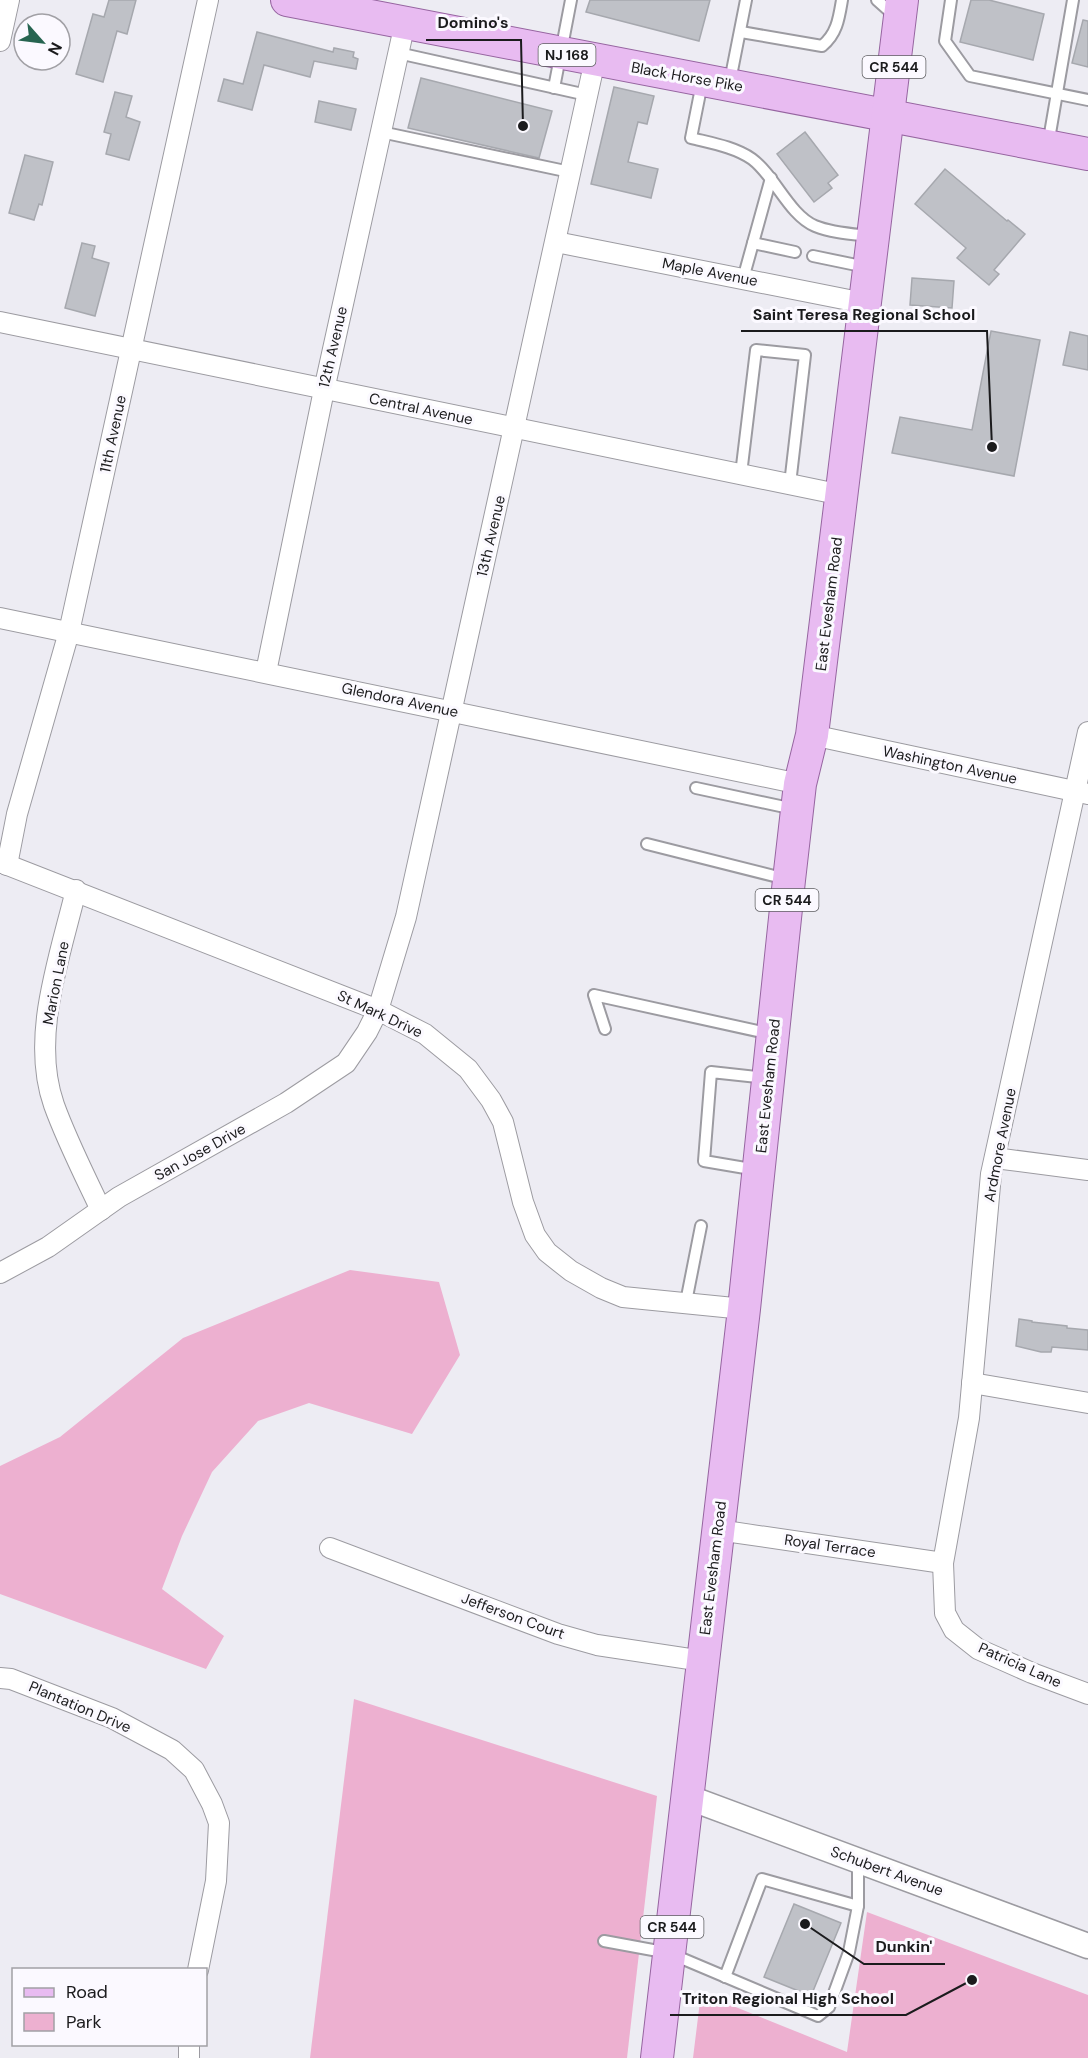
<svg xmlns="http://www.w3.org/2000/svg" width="1088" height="2058" font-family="'DM Sans',sans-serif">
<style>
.green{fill:#edb0d0}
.building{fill:#bfc1c7;stroke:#a6a8ae;stroke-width:1.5}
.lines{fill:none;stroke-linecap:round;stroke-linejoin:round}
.service-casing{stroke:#9c9ba1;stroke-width:14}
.minor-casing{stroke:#9c9ba1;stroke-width:22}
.tertiary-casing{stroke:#9c9ba1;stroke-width:27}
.primary-casing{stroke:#9665a0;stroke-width:34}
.service{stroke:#fff;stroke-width:10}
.minor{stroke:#fff;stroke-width:20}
.tertiary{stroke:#fff;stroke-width:24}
.primary{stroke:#e8bbf1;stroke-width:32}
.labels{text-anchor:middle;stroke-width:6;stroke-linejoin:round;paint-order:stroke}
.shield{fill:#fbf9ff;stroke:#5e5e61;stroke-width:1.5}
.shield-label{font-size:14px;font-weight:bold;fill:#1b1b1d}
.street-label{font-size:15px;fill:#1b1b1d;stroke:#fbf9ff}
.leader{fill:none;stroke:#1b1b1d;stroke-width:2}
.callout-dot{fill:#1b1b1d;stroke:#fbf9ff;stroke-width:2}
.callout-label{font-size:16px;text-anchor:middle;font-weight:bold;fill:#1b1b1d;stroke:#fbf9ff;stroke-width:6;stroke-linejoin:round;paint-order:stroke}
</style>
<rect width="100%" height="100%" fill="#edecf3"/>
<!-- green -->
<g class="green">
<path d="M 350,1270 L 439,1282 L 460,1355 L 412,1434 L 309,1403 L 258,1421 L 212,1472 L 182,1536 L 162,1589 L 224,1636 L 206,1669 L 0,1594 L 0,1466 L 60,1437 L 183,1338 Z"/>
<path d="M 354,1699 L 657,1796 L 627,2058 L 310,2058 Z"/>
<path d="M 867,1912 L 1088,1995 L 1088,2058 L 693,2058 L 701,1993 L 847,2052 Z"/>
</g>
<!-- building -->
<g class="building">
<path d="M 109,0 L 136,0 L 127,34 L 117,31 L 103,82 L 76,74 L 93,14 L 104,17 Z"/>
<path d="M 590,0 L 710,0 L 699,41 L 586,12 Z"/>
<path d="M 971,0 L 989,0 L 1044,14 L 1033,60 L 960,42 Z"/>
<path d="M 1083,20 L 1088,21 L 1088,67 L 1072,63 Z"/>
<path d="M 257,32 L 333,52 L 334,48 L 354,52 L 353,57 L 358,59 L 356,69 L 314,61 L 310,77 L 264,65 L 252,110 L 218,101 L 224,79 L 243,84 Z"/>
<path d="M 421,78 L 552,111 L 539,158 L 408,128 Z"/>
<path d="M 614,87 L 654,96 L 647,124 L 638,122 L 628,162 L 658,169 L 651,198 L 591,184 Z"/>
<path d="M 115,92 L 132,96 L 126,117 L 140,122 L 129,160 L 106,154 L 111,134 L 104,132 Z"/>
<path d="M 319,101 L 356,109 L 351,130 L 315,122 Z"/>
<path d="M 805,132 L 838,175 L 828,183 L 832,188 L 814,202 L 777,154 Z"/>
<path d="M 25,155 L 53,162 L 42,205 L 39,204 L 34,220 L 9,213 Z"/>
<path d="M 945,169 L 1007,221 L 1008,220 L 1025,234 L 994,270 L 999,274 L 989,285 L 957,258 L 966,248 L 915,204 Z"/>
<path d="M 82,243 L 95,246 L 92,258 L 109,263 L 95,316 L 65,308 Z"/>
<path d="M 912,278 L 954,281 L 952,308 L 910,305 Z"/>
<path d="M 991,331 L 1040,340 L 1014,476 L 892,453 L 900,417 L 972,430 Z"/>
<path d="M 1070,332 L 1088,336 L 1088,370 L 1063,365 Z"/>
<path d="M 1019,1319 L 1032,1321 L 1032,1322 L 1067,1326 L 1067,1328 L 1088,1330 L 1088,1350 L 1052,1347 L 1051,1352 L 1041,1352 L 1016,1346 Z"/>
<path d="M 794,1904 L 841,1923 L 811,1996 L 764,1977 Z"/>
</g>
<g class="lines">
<!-- service casing -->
<g class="service-casing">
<g id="service">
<path d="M 877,0 L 895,16"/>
<path d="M 951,0 L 945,41 L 970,76 L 1088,100"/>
<path d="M 741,32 L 822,46 C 837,34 839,18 842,0"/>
<path d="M 398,53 L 587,95"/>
<path d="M 730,81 L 746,0"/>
<path d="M 702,83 L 691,138 C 711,143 735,147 752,159 C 775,176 789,215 815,226 C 832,233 852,234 870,236"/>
<path d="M 554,88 L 571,0"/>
<path d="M 381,132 L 570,172"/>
<path d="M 1048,145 L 1073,0"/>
<path d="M 753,243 L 795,252"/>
<path d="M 813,256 L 866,267"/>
<path d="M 743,279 L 771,178"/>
<path d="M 741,474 L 756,350 L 805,355 L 790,484"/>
<path d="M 696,788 L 794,809"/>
<path d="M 647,844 L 786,879"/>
<path d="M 605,1029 L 594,995 L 771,1034"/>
<path d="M 757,1170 L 704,1161 L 711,1072 L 766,1078"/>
<path d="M 686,1302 L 701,1226"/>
<path d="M 604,1941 L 669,1953 L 818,2016 L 829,2007 L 849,1952 L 858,1906 L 858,1861"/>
<path d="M 725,1977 L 762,1879 L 858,1906"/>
</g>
</g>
<!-- minor casing -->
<g class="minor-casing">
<g id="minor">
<path d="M 0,41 L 9,0"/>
<path d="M 556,242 L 864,303"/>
<path d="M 0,322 L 842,495"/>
<path d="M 0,618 L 800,784"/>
<path d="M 266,672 L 324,390 L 405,23"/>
<path d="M 1088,732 L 991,1174 L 969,1418 L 943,1563 L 945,1613 L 954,1630 L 978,1649 L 1032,1673 L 1088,1694"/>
<path d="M 812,735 L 1088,794"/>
<path d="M 0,862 L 378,1010 L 425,1034 L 468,1069 L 491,1100 L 503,1122 L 523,1202 L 535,1235 L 547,1252 L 571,1271 L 601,1288 L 623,1297 L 744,1309"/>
<path d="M 7,865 L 17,814 L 69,632 L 208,0"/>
<path d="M 76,890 C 60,957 30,1037 54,1105 C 67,1141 85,1176 101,1210"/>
<path d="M 995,1158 L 1088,1170"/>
<path d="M 0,1273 L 48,1247 L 119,1197 L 286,1103 L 346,1063 L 367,1032 L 378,1010 L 406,917 L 595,60"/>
<path d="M 972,1383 L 1088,1403"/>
<path d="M 718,1530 L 943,1563"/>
<path d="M 330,1548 L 558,1634 L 597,1645 L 703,1661"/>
<path d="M 0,1678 L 11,1679 L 112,1718 L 172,1750 L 194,1770 L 212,1804 L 219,1823 L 216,1881 L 198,1970"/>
<path d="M 189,2058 L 189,2044"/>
</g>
</g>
<!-- tertiary casing -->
<g class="tertiary-casing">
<path id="tertiary" d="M 687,1797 L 1088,1946"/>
</g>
<!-- primary casing -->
<g class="primary-casing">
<g id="primary">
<path d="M 287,0 L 1088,154"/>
<path d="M 657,2058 L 744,1309 L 789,880 L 800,784 L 812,735 L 902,0"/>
</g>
</g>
<!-- service -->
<use href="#service" class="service"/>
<!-- minor -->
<use href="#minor" class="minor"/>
<!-- tertiary -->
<use href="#tertiary" class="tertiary"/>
<!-- primary -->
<use href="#primary" class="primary"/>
</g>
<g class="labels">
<!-- shield labels -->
<g class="shield">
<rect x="538.5" y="44" width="57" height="22" rx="4.5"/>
<rect x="862.5" y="56" width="63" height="22" rx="4.5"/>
<rect x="755.5" y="889" width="63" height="22" rx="4.5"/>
<rect x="640.5" y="1916" width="63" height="22" rx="4.5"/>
</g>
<g class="shield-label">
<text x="567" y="60">NJ 168</text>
<text x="894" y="72">CR 544</text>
<text x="787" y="905">CR 544</text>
<text x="672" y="1932">CR 544</text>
</g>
<!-- street labels -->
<g class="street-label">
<text transform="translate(687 77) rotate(10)" y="5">Black Horse Pike</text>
<text transform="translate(710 272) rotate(11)" y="5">Maple Avenue</text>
<text transform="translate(333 347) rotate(-77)" y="5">12th Avenue</text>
<text transform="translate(421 409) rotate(12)" y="5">Central Avenue</text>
<text transform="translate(113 434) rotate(-78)" y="5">11th Avenue</text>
<text transform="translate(491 536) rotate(-77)" y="5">13th Avenue</text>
<text transform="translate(829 604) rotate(-83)" y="5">East Evesham Road</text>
<text transform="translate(400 700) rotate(12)" y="5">Glendora Avenue</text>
<text transform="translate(950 765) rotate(12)" y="5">Washington Avenue</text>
<text transform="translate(56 983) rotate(-79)" y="5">Marion Lane</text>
<text transform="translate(380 1014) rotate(25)" y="5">St Mark Drive</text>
<text transform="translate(768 1086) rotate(-84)" y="5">East Evesham Road</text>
<text transform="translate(1000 1145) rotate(-79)" y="5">Ardmore Avenue</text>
<text transform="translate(200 1152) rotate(-29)" y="5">San Jose Drive</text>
<text transform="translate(830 1546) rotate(8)" y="5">Royal Terrace</text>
<text transform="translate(713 1568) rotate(-83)" y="5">East Evesham Road</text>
<text transform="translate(513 1616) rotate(20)" y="5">Jefferson Court</text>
<text transform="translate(1020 1665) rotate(24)" y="5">Patricia Lane</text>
<text transform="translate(80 1707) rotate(23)" y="5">Plantation Drive</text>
<text transform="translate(887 1871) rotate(20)" y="5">Schubert Avenue</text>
</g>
</g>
<!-- callouts -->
<path class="leader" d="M523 126L521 40H426M992 447L987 331H741M805 1924L864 1964H945M972 1980L906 2015H670"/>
<g class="callout-dot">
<circle cx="523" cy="126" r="6"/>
<circle cx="992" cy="447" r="6"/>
<circle cx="805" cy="1924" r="6"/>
<circle cx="972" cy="1980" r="6"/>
</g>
<g class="callout-label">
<text x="473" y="28">Domino's</text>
<text x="864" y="320">Saint Teresa Regional School</text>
<text x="904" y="1952">Dunkin'</text>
<text x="788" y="2004">Triton Regional High School</text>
</g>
<!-- legend -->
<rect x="12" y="1968" width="195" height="78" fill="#fbf9ff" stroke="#a1a0a5" stroke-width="1.5"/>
<rect x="24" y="1988" width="30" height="9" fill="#e8bbf1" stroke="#a1a0a5" stroke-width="1.5"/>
<text x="66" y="1998" font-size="18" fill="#1b1b1d">Road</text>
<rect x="24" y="2013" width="30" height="18" fill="#edb0d0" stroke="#a1a0a5" stroke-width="1.5"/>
<text x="66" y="2028" font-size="18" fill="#1b1b1d">Park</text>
<!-- north arrow -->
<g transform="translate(42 42) rotate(118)"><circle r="28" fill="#fbf9ff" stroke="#a1a0a5" stroke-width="1.5"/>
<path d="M0-4.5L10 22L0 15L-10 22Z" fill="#266450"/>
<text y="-9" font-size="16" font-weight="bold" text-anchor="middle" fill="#1b1b1d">N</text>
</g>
</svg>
